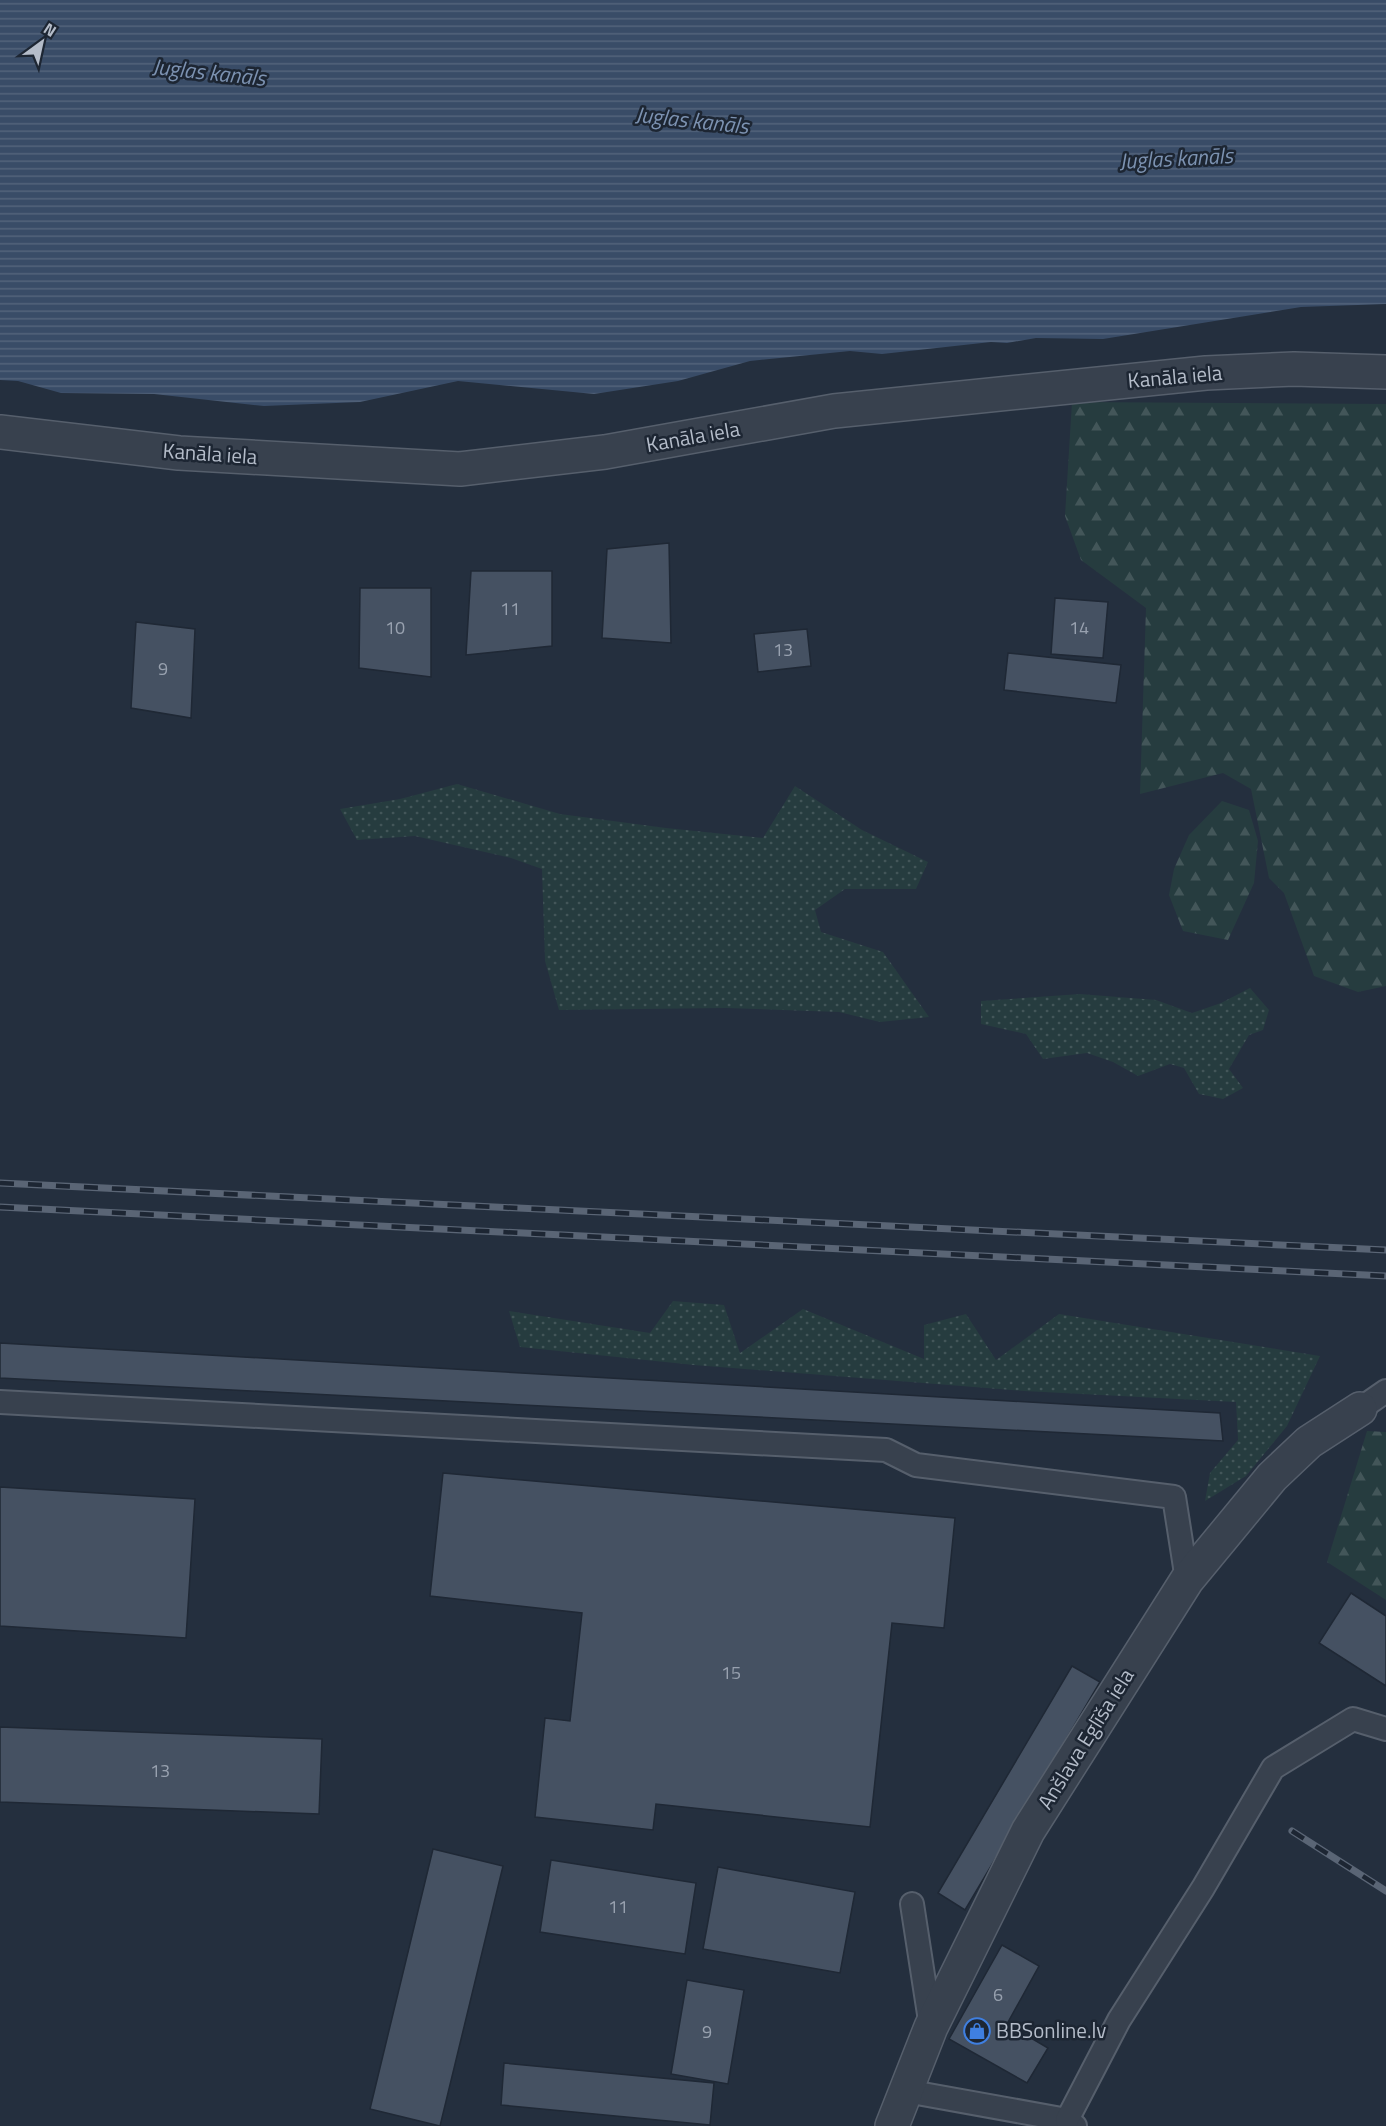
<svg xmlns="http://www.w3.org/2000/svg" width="1386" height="2126" font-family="'Titillium Web',sans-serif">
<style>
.grass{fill:url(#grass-dots)}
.forest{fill:url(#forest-firs)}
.water{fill:url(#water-rules)}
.building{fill:#455162;stroke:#1f2835;stroke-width:1.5}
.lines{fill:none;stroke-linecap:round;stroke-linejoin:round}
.lane-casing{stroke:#565f6c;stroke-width:26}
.street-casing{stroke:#565f6c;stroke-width:36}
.lane{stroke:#38414e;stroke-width:22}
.street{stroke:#38414e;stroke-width:33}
.rail-casing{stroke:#5a6575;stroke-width:7}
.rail{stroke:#1d2633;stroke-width:4.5;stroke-dasharray:14;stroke-linecap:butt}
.labels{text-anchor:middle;stroke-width:5;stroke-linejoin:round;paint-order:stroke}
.number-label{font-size:18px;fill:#98a1af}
.street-label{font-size:21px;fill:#b4bcc9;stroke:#1d2633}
.poi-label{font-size:21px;fill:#b4bcc9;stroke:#1d2633;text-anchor:start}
.water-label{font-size:22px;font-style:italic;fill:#7c92b1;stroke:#1d2633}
</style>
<defs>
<pattern id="grass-dots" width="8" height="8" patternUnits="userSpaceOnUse" patternTransform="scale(1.5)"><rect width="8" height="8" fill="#263c3f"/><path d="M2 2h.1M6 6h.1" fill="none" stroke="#435659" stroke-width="1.8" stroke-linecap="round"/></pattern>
<pattern id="forest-firs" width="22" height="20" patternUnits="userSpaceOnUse" patternTransform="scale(1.5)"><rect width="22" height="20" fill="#263c3f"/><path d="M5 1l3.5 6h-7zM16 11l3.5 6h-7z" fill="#435659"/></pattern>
<pattern id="water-rules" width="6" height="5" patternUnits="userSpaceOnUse" patternTransform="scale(1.5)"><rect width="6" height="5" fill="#394c67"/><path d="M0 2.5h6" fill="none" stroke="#53647b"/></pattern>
</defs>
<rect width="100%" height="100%" fill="#242f3e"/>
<!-- grass -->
<g class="grass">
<path d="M 457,784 L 560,814 L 666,828 L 763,838 L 795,786 L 862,830 L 928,862 L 916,889 L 845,889 L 815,910 L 821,932 L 883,952 L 929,1017 L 880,1022 L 839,1012 L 726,1008 L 559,1010 L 545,961 L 542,869 L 511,858 L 415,836 L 357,840 L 340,809 L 400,799 Z"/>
<path d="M 1250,988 L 1269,1010 L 1263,1030 L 1249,1035 L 1229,1069 L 1243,1088 L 1223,1099 L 1199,1094 L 1184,1068 L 1170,1064 L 1138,1076 L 1113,1062 L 1087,1053 L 1043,1059 L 1026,1034 L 981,1024 L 981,1001 L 1080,994 L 1156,1000 L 1192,1013 L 1221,1003 Z"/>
<path d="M 673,1301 L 724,1305 L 740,1353 L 803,1309 L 924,1359 L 924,1325 L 966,1314 L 996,1360 L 1059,1314 L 1320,1356 L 1287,1426 L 1246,1476 L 1205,1501 L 1210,1473 L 1238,1440 L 1236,1402 L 1024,1391 L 694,1365 L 520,1347 L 509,1311 L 650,1333 Z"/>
</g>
<!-- forest -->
<g class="forest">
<path d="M 1072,402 L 1386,404 L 1386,986 L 1358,992 L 1314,976 L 1284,893 L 1269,878 L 1251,789 L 1223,773 L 1140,794 L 1146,608 L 1081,560 L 1065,516 Z"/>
<path d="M 1222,801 L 1249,810 L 1258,841 L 1254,883 L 1228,940 L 1183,931 L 1169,895 L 1174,869 L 1189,835 Z"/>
<path d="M 1367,1431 L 1386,1432 L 1386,1600 L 1327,1562 Z"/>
</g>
<!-- water -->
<path class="water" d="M 0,0 L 1386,0 L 1386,304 L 1301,307 L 1103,339 L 1036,338 L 1007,343 L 991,342 L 882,354 L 850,351 L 750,361 L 678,381 L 594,394 L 458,381 L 360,402 L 264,406 L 154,394 L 61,393 L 18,381 L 0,380 Z"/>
<!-- building -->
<g class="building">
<path d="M 669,543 L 671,643 L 602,638 L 607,549 Z"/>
<path d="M 471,571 L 552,571 L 552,646 L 466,655 Z"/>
<path d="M 360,588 L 431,588 L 431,677 L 359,668 Z"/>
<path d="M 1055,598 L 1108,602 L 1103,658 L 1051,654 Z"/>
<path d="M 136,622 L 195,629 L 191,718 L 131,708 Z"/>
<path d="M 807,629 L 811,666 L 758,672 L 754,634 Z"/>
<path d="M 1008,653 L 1121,665 L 1116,703 L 1004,690 Z"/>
<path d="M 0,1343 L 1220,1413 L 1223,1441 L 0,1378 Z"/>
<path d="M 443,1473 L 955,1518 L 944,1628 L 892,1623 L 870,1827 L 656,1804 L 653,1830 L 535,1817 L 545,1718 L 570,1721 L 582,1613 L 430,1596 Z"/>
<path d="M 0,1487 L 195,1499 L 186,1638 L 0,1626 Z"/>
<path d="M 1351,1593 L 1386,1616 L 1386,1686 L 1319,1643 Z"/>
<path d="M 1072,1666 L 1100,1682 L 965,1910 L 938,1893 Z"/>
<path d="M 0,1727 L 322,1739 L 319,1814 L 0,1802 Z"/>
<path d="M 433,1849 L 503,1866 L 440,2126 L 370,2109 Z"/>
<path d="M 551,1860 L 696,1883 L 685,1954 L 540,1932 Z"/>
<path d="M 718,1867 L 855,1892 L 840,1973 L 703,1949 Z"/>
<path d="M 1002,1945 L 1039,1966 L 1007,2024 L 1048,2048 L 1027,2083 L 949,2039 Z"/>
<path d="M 687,1980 L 744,1990 L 728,2084 L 671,2074 Z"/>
<path d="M 504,2063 L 714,2083 L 710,2125 L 501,2105 Z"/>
</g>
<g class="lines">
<!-- lane casing -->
<g class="lane-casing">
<g id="lane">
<path d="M 0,1402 L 886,1450 L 916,1465 L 1174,1497 L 1187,1580"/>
<path d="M 1360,1409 L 1386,1391"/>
<path d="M 912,1904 L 931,2027"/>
<path d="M 906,2091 L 1067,2120 L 1075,2126"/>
<path d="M 1067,2120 L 1119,2020 L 1203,1888 L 1273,1768 L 1353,1719 L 1386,1729"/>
</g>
</g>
<!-- street casing -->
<g class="street-casing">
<g id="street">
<path d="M 0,432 L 179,453 L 460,469 L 605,452 L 834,411 L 1206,373 L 1294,369 L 1386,372"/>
<path d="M 892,2126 L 931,2027 L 1028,1831 L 1187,1580 L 1272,1477 L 1309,1442 L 1360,1409"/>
</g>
</g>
<!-- lane -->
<use href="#lane" class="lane"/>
<!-- street -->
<use href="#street" class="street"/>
<!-- rail casing -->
<g class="rail-casing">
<g id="rail">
<path d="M 0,1183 L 1386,1250"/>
<path d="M 0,1207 L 1386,1276"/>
<path d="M 1292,1831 L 1386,1891"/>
</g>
</g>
<!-- rail -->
<use href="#rail" class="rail"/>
</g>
<!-- icons -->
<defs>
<g id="shop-ring" transform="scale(1.35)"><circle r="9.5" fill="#1d2633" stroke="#3f7fe0" stroke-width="1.5"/><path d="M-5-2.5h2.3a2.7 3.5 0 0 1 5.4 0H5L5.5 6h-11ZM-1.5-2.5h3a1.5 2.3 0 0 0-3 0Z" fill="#3f7fe0"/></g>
</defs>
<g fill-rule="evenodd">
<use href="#shop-ring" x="977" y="2031"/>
</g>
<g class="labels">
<!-- number labels -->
<g class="number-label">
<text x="510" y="615">11</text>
<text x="395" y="634">10</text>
<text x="1079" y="634">14</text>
<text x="783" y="656">13</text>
<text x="163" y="675">9</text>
<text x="731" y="1679">15</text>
<text x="160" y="1777">13</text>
<text x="618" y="1913">11</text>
<text x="998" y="2001">6</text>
<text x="707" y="2038">9</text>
</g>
<!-- street labels -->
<g class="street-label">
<text transform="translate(1175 377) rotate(-5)" y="7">Kanāla iela</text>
<text transform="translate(693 437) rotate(-10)" y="7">Kanāla iela</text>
<text transform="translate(210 454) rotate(4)" y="7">Kanāla iela</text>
<text transform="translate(1086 1739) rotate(-58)" y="7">Anšlava Eglīša iela</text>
</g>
<!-- poi labels -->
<g class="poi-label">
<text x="996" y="2038">BBSonline.lv</text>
</g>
<!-- water labels -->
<g class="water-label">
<text transform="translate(209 72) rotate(6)" y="8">Juglas kanāls</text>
<text transform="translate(692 120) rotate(6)" y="8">Juglas kanāls</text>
<text transform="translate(1176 158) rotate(-3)" y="8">Juglas kanāls</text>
</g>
</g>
<!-- north arrow -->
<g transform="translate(42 42) rotate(33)" stroke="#1d2633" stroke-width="4.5" paint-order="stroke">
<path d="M0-4.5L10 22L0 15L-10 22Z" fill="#b4bcc9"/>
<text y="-9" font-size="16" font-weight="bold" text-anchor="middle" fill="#b4bcc9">N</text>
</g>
</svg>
